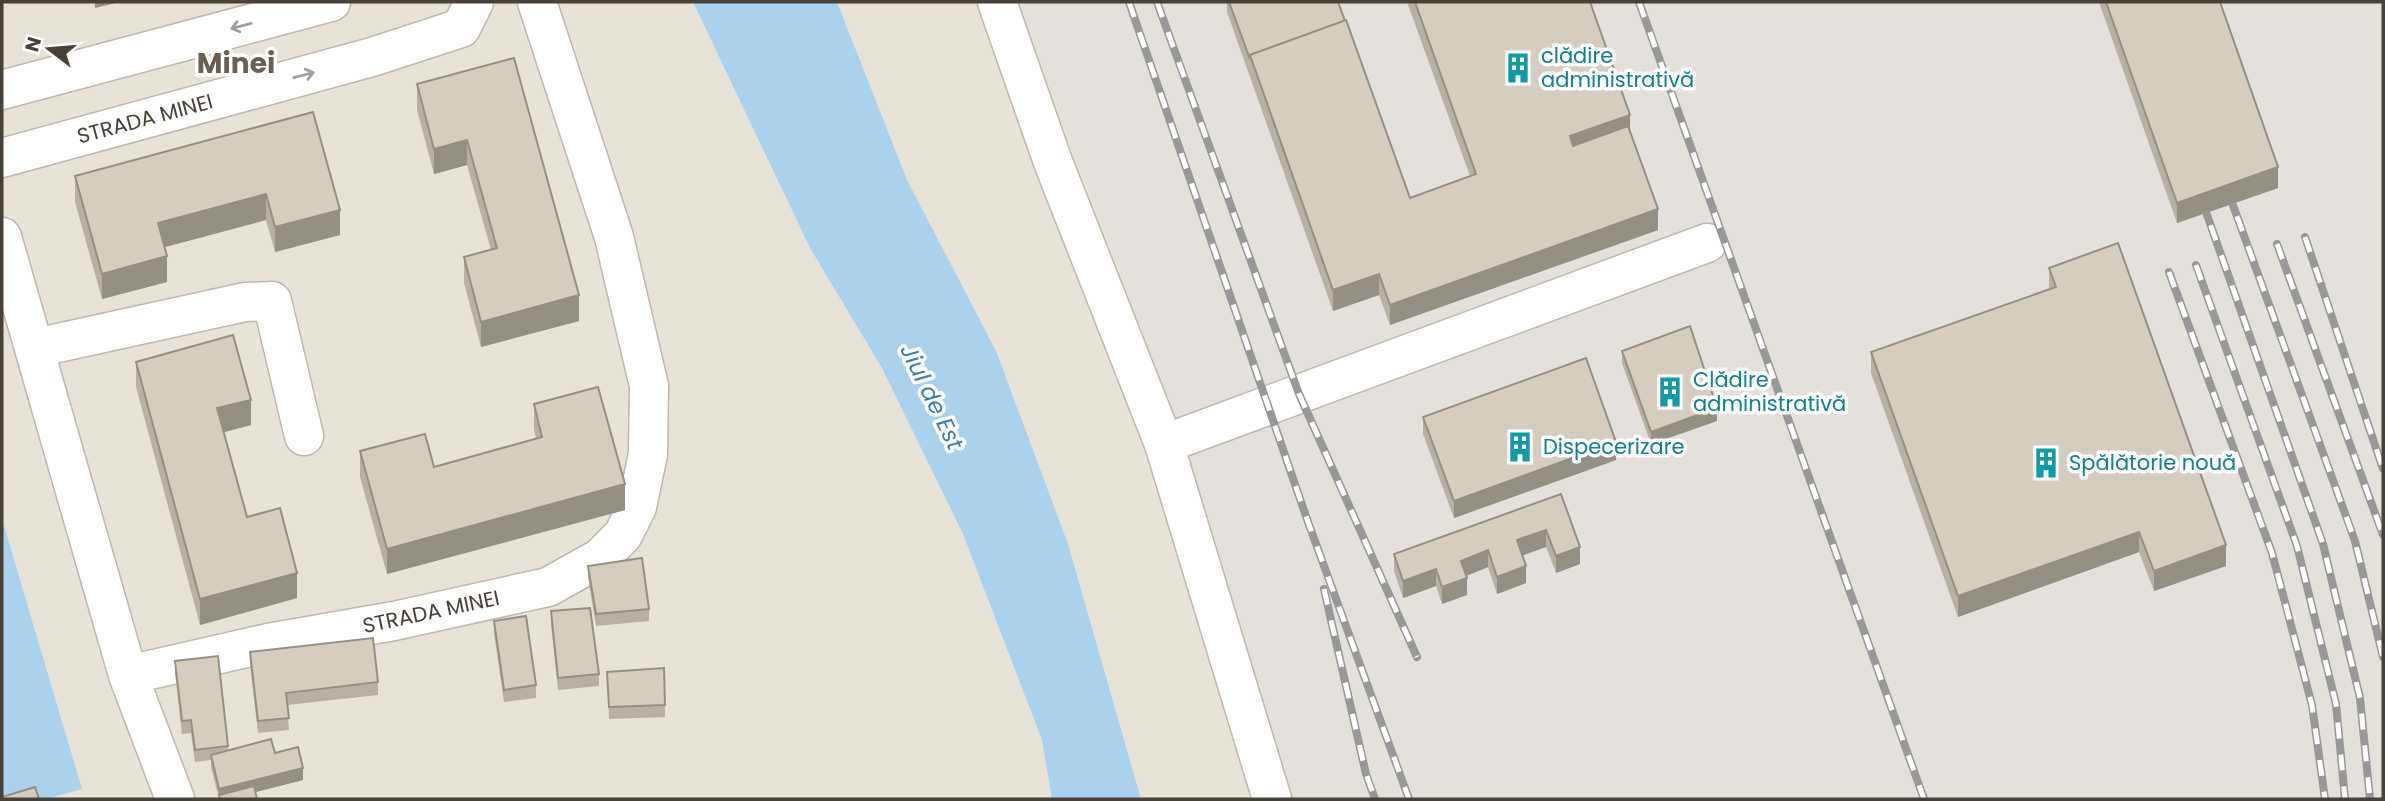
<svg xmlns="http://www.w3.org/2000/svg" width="2385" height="801" font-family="Poppins,sans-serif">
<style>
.residential{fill:#e8e3d8}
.industrial{fill:#e4e0db}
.water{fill:#aad2ed}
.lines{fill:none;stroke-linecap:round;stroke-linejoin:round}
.minor-casing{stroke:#bfb8ad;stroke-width:41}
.minor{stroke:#fff;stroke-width:38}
.rail-casing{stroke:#989898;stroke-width:8}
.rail{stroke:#fff;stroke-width:5;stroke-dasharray:16;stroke-linecap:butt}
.wall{fill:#b7b0a5}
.shaded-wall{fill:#959086}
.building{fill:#d5cdc0;stroke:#959086;stroke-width:2}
.oneway{stroke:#a3a09c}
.labels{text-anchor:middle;stroke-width:7;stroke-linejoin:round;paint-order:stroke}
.culture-label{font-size:21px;fill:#0d838f;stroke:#fff;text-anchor:start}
.street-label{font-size:21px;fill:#474138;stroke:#fff}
.water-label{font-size:23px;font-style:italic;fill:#377cae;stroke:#fff}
.district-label{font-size:28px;font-weight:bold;fill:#6a5f50;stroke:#fff}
</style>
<rect width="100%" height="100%" fill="#f4f1ea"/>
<!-- residential -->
<rect class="residential" x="2" y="2" width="2381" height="797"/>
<!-- industrial -->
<path class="industrial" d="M 1018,2 L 2383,2 L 2383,799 L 1280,799 L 1182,437 Z"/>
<!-- water -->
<g class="water">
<path d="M 693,2 L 837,2 L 907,180 L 996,351 L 1068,544 L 1141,799 L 1052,799 L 1042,740 L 963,534 L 882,368 L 810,248 Z"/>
<path d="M 2,519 L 82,789 L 47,799 L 2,799 Z"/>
</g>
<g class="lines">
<!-- minor casing -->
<g class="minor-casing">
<g id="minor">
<path d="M 997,2 L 1053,162 L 1164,444 L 1272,799"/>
<path d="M 2,90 L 331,2"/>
<path d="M 2,158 L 372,57 L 461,28 L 474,2"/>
<path d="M 2,237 L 128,675 L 175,799"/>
<path d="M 35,348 L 245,302 L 272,301 L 304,436"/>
<path d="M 1164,444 L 1707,243"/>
<path d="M 128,675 L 268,643 L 394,621 L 548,587 L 600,558 L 623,535 L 637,507 L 648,454 L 649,386 L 614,237 L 537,2"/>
</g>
</g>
<!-- minor -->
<use href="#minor" class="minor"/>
<!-- rail casing -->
<g class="rail-casing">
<g id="rail">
<path d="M 1129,2 L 1308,522 L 1409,799"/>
<path d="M 1157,2 L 1299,394 L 1417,657"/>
<path d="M 1639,2 L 1924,799"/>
<path d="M 2226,186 L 2355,541 L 2383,657"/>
<path d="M 2200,195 L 2323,544 L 2360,698 L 2370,799"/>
<path d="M 2305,237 L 2383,469"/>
<path d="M 2277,244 L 2383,535"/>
<path d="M 2196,265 L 2297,546 L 2336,704 L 2345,799"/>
<path d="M 2169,272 L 2272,553 L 2312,705 L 2325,799"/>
<path d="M 1324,589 L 1366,774 L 1375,799"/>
</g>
</g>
<!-- rail -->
<use href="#rail" class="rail"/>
</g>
<!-- wall -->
<g class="wall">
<path d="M 1227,2 L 1338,2 L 1410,198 L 1470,176 L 1407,2 L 1590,2 L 1630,131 L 1658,230 L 1390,325 L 1379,295 L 1333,311 L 1227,12 Z"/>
<path d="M 2099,2 L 2220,2 L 2278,188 L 2177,223 Z"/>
<path d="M 514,58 L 579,321 L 481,347 L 464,283 L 464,257 L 491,250 L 467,165 L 434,174 L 417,110 L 417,84 Z"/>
<path d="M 313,112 L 340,235 L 275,252 L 266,220 L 164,247 L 167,282 L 102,299 L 75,202 L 75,176 Z"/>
<path d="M 2049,268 L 2226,566 L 2154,591 L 2139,552 L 1958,617 L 1871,373 L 1871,352 L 2049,289 Z"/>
<path d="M 1622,351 L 1717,421 L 1651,444 L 1622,363 Z"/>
<path d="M 136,362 L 251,425 L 224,432 L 247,517 L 297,598 L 200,625 L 136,387 Z"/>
<path d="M 534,404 L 625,510 L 387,574 L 360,477 L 360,451 L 434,467 L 536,439 L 534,429 Z"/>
<path d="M 1423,417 L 1616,460 L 1454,518 L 1423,434 Z"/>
<path d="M 1561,494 L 1580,564 L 1556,573 L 1546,547 L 1522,556 L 1526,583 L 1497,594 L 1488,567 L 1466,576 L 1467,595 L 1442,604 L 1436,586 L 1403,598 L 1394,571 L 1394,554 Z"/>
<path d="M 588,566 L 649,609 L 649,621 L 596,626 L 588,578 Z"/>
<path d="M 551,611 L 599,674 L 599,686 L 558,690 L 551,623 Z"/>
<path d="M 494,621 L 536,685 L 536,698 L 504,702 L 494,633 Z"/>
<path d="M 250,652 L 378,682 L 378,695 L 287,705 L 289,730 L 258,733 L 250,665 Z"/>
<path d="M 175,661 L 228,746 L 228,750 L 275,753 L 303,780 L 255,792 L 257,799 L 219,799 L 211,767 L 211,760 L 195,762 L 191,733 L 182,734 L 175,673 Z"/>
<path d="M 664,668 L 665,717 L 609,719 L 607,672 Z"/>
</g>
<!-- shaded-wall -->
<g class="shaded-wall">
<path d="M 95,2 L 120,2 L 95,8 Z"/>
<path d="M 1630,115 L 1630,136 L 1570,157 L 1570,136 Z"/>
<path d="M 467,140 L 467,165 L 434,174 L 434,149 Z"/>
<path d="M 2278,167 L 2278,188 L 2177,223 L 2177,203 Z"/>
<path d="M 266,194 L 266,220 L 158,249 L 158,223 Z"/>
<path d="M 1658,209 L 1658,230 L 1390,325 L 1390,305 Z"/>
<path d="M 340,210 L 340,235 L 275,252 L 275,227 Z"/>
<path d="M 167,256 L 167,282 L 102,299 L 102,274 Z"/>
<path d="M 1379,274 L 1379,295 L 1333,311 L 1333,290 Z"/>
<path d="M 579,295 L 579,321 L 481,347 L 481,322 Z"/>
<path d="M 251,400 L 251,425 L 217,434 L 217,408 Z"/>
<path d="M 1717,408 L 1717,421 L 1651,444 L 1651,432 Z"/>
<path d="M 1616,442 L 1616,460 L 1454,518 L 1454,501 Z"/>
<path d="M 625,484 L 625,510 L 387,574 L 387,549 Z"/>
<path d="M 1546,530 L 1546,547 L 1517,557 L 1517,540 Z"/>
<path d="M 2139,532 L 2139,552 L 1958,617 L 1958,596 Z"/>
<path d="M 2226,545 L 2226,566 L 2154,591 L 2154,571 Z"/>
<path d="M 1580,547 L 1580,564 L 1556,573 L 1556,556 Z"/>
<path d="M 1488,550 L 1488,567 L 1461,578 L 1461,561 Z"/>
<path d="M 1526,566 L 1526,583 L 1497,594 L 1497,577 Z"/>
<path d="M 1436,569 L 1436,586 L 1403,598 L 1403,581 Z"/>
<path d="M 297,573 L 297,598 L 200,625 L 200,599 Z"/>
<path d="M 1467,578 L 1467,595 L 1442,604 L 1442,587 Z"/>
<path d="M 303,768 L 303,780 L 228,799 L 219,795 L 219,789 Z"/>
</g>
<!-- building -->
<g class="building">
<path d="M 1229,2 L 1338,2 L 1345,21 L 1250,55 L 1250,59 Z"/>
<path d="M 1415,2 L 1590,2 L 1630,115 L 1570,136 L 1573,146 L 1628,126 L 1658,209 L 1390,305 L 1379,274 L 1333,290 L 1250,55 L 1346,20 L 1410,198 L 1476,174 Z"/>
<path d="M 2106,2 L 2220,2 L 2278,167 L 2177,203 Z"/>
<path d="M 514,58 L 579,295 L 481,322 L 464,257 L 497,248 L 467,140 L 434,149 L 417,84 Z"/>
<path d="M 313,112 L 340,210 L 275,227 L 266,194 L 158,223 L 167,256 L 102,274 L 75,176 Z"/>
<path d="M 2118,243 L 2226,545 L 2154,571 L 2139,532 L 1958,596 L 1871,352 L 2056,287 L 2049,268 Z"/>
<path d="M 1690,326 L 1717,408 L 1651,432 L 1622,351 Z"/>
<path d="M 233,335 L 251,400 L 217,408 L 247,517 L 280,508 L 297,573 L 200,599 L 136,362 Z"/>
<path d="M 1586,358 L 1616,442 L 1454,501 L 1423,417 Z"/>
<path d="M 598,387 L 625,484 L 387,549 L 360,451 L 425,434 L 434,467 L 542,437 L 534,404 Z"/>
<path d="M 1561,494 L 1580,547 L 1556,556 L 1546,530 L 1517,540 L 1526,566 L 1497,577 L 1488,550 L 1461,561 L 1467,578 L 1442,587 L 1436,569 L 1403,581 L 1394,554 Z"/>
<path d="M 642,558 L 649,609 L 596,614 L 588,566 Z"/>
<path d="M 590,608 L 599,674 L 558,678 L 551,611 Z"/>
<path d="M 526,616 L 536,685 L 504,690 L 494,621 Z"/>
<path d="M 373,638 L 378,682 L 286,693 L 289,718 L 258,721 L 250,652 Z"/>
<path d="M 218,656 L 228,746 L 195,750 L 191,720 L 182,721 L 175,661 Z"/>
<path d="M 664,668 L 665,705 L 609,707 L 607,672 Z"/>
<path d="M 271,739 L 275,753 L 298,747 L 303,768 L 219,789 L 211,755 Z"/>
<path d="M 254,786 L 257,799 L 220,799 L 219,795 Z"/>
<path d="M 35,787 L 39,799 L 2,799 L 2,797 Z"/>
</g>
<!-- one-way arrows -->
<defs><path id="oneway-shaft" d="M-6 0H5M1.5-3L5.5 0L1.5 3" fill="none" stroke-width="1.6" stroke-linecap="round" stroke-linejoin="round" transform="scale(1.75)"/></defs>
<g class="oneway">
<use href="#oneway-shaft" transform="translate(241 26) rotate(165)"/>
<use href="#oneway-shaft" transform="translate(304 75) rotate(-15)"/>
</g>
<!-- icons -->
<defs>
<g id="building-bare" transform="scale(2.415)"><path d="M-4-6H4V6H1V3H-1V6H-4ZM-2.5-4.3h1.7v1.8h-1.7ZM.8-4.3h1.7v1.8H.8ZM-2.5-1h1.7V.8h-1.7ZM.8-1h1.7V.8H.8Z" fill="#0f9aa8" stroke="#fff" stroke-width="2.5" paint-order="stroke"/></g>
</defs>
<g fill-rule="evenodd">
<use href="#building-bare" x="1518" y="68"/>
<use href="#building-bare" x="1670" y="392"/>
<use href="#building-bare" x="1520" y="447"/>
<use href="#building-bare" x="2046" y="463"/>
</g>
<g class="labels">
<!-- culture labels -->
<g class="culture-label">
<text x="1541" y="63">clădire<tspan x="1541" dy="24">administrativă</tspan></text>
<text x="1693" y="387">Clădire<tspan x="1693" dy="24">administrativă</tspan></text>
<text x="1543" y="454">Dispecerizare</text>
<text x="2069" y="470">Spălătorie nouă</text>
</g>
<!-- street labels -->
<g class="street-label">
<text transform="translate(145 119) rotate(-15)" y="7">STRADA MINEI</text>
<text transform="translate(431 612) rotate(-12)" y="7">STRADA MINEI</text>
</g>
<!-- water labels -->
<g class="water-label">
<text transform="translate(932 397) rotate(64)" y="8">Jiul de Est</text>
</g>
<!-- district labels -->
<g class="district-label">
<text x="236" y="73">Minei</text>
</g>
</g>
<!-- border -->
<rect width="2385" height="801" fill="none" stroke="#474138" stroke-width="7"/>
<!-- north arrow -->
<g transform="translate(49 49) rotate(286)" stroke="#ffffff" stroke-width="5" paint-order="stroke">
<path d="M0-5L12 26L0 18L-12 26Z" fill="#474138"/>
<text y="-10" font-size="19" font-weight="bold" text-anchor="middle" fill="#474138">N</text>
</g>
</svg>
